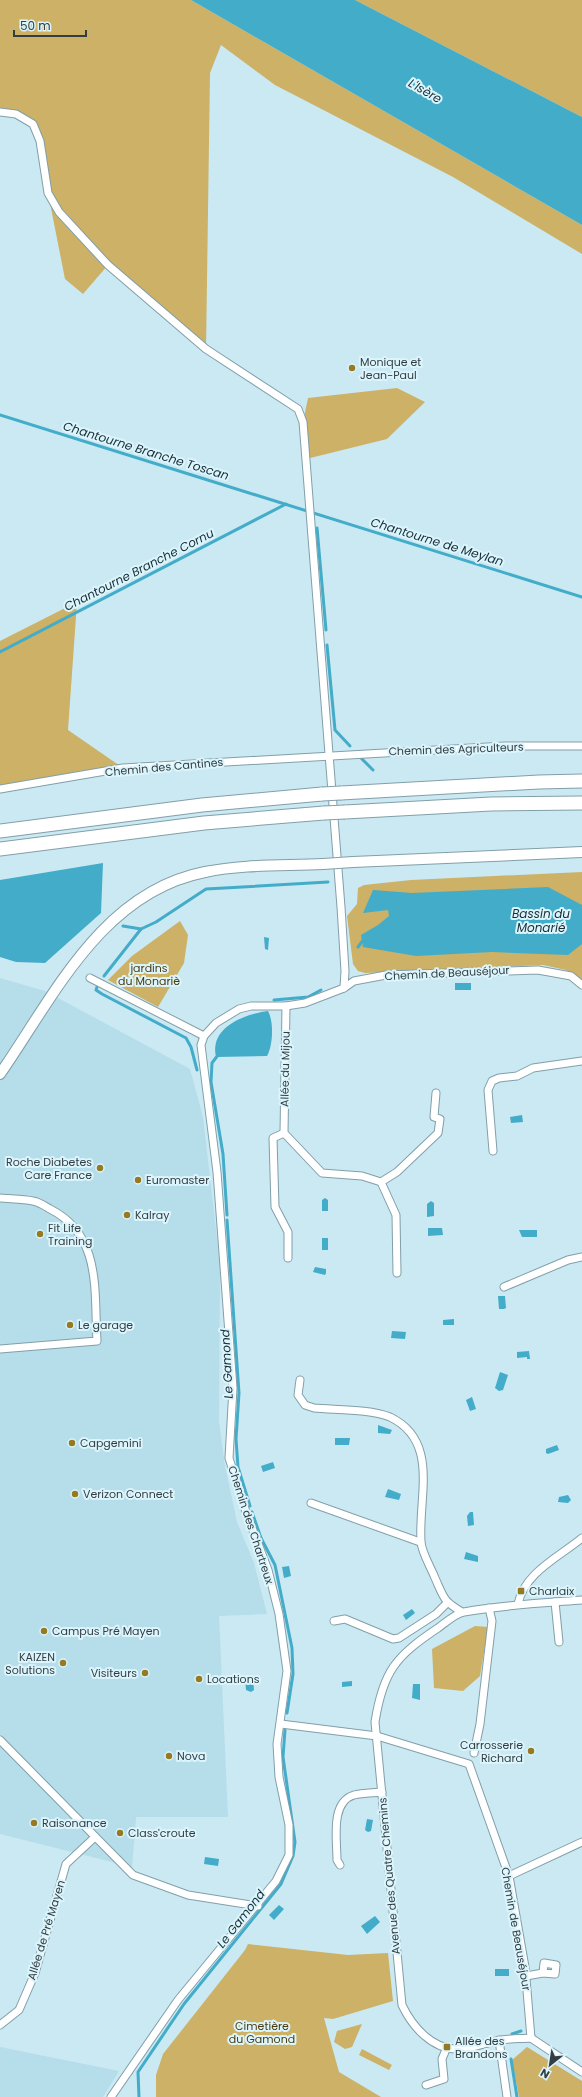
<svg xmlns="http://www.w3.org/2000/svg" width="582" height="2097" font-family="Poppins,sans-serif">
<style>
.built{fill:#b6ddea}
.green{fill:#ccb166}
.water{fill:#43acc9}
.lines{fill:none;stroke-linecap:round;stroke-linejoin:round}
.stream{stroke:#43acc9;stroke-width:3}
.street-casing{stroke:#829fa9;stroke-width:9}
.secondary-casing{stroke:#829fa9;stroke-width:12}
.highway-casing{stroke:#829fa9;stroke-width:15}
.street{stroke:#fff;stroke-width:7}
.secondary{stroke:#fff;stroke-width:10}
.highway{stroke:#fff;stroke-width:13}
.secondary-bridge-casing{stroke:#829fa9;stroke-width:12;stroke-linecap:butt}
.highway-bridge-casing{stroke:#829fa9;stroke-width:15;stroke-linecap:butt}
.secondary-bridge{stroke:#fff;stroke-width:10}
.highway-bridge{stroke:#fff;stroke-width:13}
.poi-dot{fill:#967a22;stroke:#dcf5fd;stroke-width:1.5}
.labels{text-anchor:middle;stroke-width:4;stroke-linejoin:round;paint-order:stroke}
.poi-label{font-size:11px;fill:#323e42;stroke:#dcf5fd;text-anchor:start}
.street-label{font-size:11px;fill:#323e42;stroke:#dcf5fd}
.park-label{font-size:11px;fill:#4a3b0e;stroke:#dcf5fd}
.water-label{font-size:12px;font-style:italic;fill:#172e35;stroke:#dcf5fd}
</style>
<rect width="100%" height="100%" fill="#cae9f3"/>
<!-- built -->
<g class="built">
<path d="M 0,978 L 45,991 L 190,1069 L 203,1117 L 220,1264 L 219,1422 L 225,1466 L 237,1522 L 254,1563 L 267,1614 L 219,1616 L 228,1817 L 136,1817 L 132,1867 L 0,1834 Z"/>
<path d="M 0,2047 L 119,2071 L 103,2097 L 0,2097 Z"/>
</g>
<!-- green -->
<g class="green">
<path d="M 0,0 L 191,0 L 582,225 L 582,254 L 453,177 L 275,85 L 221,45 L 210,73 L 206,349 L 108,265 L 83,294 L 65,279 L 48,193 L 40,141 L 25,118 L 0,112 Z"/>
<path d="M 355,0 L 582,0 L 582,117 Z"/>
<path d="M 397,388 L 425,402 L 387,439 L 306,459 L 303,422 L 308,398 Z"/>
<path d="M 77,602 L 68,730 L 123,768 L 0,789 L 0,641 Z"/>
<path d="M 582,872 L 582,981 L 566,970 L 543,965 L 365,973 L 358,971 L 353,964 L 347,916 L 357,904 L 358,888 L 364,885 L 411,880 Z"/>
<path d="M 180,921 L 188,935 L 184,963 L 158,1007 L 108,980 L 132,956 Z"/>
<path d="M 475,1626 L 488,1627 L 480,1676 L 463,1691 L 434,1688 L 432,1649 Z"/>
<path d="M 248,1944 L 348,1955 L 388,1953 L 393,2001 L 333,2019 L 324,2018 L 339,2072 L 381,2097 L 156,2097 L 156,2075 L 163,2054 L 245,1950 Z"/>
<path d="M 362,2024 L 352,2047 L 345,2049 L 334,2042 L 337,2031 Z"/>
<path d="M 527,2047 L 582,2081 L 582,2097 L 519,2097 L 512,2060 Z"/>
<path d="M 362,2049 L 392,2065 L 389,2070 L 359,2055 Z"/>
</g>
<!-- water -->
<g class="water">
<path d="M 191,0 L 355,0 L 582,117 L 582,225 Z"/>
<path d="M 103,863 L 101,913 L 45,963 L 16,962 L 0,957 L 0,880 Z"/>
<path d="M 548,887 L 582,905 L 582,944 L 568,955 L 492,952 L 416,956 L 363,947 L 361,935 L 378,925 L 389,916 L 388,910 L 363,913 L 373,890 L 412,893 Z"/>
<path d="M 264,937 L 269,938 L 268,950 L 265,949 Z"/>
<rect x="455" y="983" width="16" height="7"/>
<path d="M 268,1011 C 274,1022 273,1045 267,1056 L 216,1057 C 209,1027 245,1014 268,1011 Z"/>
<path d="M 522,1115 L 523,1122 L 511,1123 L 510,1117 Z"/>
<path d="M 325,1198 L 328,1200 L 328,1211 L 322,1211 L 322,1200 Z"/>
<path d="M 431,1201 L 434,1203 L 434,1216 L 427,1217 L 427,1204 Z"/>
<path d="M 428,1228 L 442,1228 L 443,1235 L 428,1236 Z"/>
<path d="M 519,1230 L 537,1230 L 537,1237 L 522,1237 Z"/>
<rect x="322" y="1238" width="6" height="12"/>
<path d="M 315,1267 L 326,1269 L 326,1273 L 325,1275 L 313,1272 Z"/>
<path d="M 498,1296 L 505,1296 L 506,1308 L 504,1309 L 499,1309 Z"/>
<path d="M 454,1319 L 454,1325 L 443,1325 L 443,1320 Z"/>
<path d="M 392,1331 L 406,1332 L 405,1339 L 391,1338 Z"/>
<path d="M 529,1351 L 530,1359 L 527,1359 L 527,1357 L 517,1358 L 517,1352 Z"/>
<path d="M 500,1372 L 508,1375 L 503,1390 L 499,1391 L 495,1388 Z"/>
<path d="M 472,1397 L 476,1409 L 470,1411 L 466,1400 Z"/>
<path d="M 378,1425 L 392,1430 L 390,1434 L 378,1433 Z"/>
<path d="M 335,1438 L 350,1438 L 349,1445 L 335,1445 Z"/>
<path d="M 557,1445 L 559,1450 L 548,1454 L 546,1453 L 546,1449 Z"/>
<path d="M 273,1462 L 275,1468 L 263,1472 L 261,1466 Z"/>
<path d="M 388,1489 L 401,1494 L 399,1500 L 385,1497 Z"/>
<path d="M 568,1495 L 571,1500 L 568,1503 L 558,1502 L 559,1497 Z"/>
<path d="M 470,1512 L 473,1512 L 474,1525 L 468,1526 L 467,1516 Z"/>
<path d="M 466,1552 L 478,1556 L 478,1562 L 464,1559 Z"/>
<path d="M 289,1566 L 291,1576 L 284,1578 L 282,1567 Z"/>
<path d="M 412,1609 L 415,1613 L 406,1620 L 403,1615 Z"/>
<path d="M 245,1678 L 253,1678 L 254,1690 L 251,1692 L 246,1690 Z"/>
<path d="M 352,1681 L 352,1686 L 342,1687 L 342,1682 Z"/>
<path d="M 413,1684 L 420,1684 L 420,1700 L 412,1698 Z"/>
<path d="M 367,1819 L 373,1820 L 371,1831 L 368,1832 L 365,1830 Z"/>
<path d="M 205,1857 L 219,1859 L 218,1866 L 204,1864 Z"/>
<path d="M 279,1905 L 284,1909 L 274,1920 L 269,1915 Z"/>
<path d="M 375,1916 L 380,1922 L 367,1934 L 361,1926 Z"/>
<rect x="495" y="1969" width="14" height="7"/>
</g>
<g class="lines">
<!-- stream -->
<g class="stream">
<path d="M 0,415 L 582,597"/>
<path d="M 317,528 L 326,630"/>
<path d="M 327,645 L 335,730 L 350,746"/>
<path d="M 0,652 L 286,504"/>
<path d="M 360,757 L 373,770"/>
<path d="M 123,926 L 141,929 L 156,922 L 206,889 L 328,882"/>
<path d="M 358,947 L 364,939"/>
<path d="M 104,976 L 141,929"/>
<path d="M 97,987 L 96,990 L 102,994 L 186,1038 L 191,1047 L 197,1070"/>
<path d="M 274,1000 L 308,997 L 321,990"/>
<path d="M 218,1055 L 212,1063 L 211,1082 L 223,1154 L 227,1215"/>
<path d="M 227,1220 L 239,1393 L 236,1439 L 238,1467 L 250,1506"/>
<path d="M 252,1512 L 261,1538 L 275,1565 L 292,1648 L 293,1674 L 287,1713"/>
<path d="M 512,2034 L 521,2031"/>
<path d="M 511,2059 L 517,2097"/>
<path d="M 139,2097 L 138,2072 L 184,2004 L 281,1884 L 293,1856 L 295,1842 L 283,1757 L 285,1730"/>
</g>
<!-- street casing -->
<g class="street-casing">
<g id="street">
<path d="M 0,112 L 16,114 L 33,124 L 40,141 L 48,193 L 59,212 L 108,265 L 206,349 L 298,409 L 303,422 L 341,907 L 345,971 L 344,988"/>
<path d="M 0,789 L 123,768 L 505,746 L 582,746"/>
<path d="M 90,978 L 204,1036"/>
<path d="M 286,1006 L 284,1133 L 322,1173 L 362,1176 L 381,1182 L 397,1172 L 438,1133 L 440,1119 L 434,1117 L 436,1093"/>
<path d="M 284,1133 L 273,1138 L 275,1207 L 288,1232 L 288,1258"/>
<path d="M 493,1151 L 488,1090 L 492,1081 L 499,1078 L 517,1076 L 533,1068 L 582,1061"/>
<path d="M 381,1182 L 396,1215 L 397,1273"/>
<path d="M 0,1198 C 11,1199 23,1199 33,1201 C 39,1202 45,1206 50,1209 C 102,1235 94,1291 97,1341 L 0,1349"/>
<path d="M 504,1287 L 568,1260 L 582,1257"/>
<path d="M 300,1380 L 298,1395 L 305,1405 L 314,1408 C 336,1410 370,1409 390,1417 C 440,1441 418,1497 421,1541 C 421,1552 431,1567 435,1578 C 444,1598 443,1601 462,1612"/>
<path d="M 311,1503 L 420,1542"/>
<path d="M 555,1602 L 559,1642"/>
<path d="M 518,1604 C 524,1573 559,1557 582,1538"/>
<path d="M 334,1621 L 345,1619 L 393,1639 L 399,1638 L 436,1614 L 447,1603"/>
<path d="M 281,1724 L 377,1736 L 469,1764 L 509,1876 L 525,1967 L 531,2038"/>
<path d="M 0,1740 L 133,1875 L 188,1895 L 258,1906"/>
<path d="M 474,1753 L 480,1724 L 492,1621 L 489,1608"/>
<path d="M 340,1865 L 337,1860 C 337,1840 330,1802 354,1795 C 362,1793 373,1793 382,1792"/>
<path d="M 509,1876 L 582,1842"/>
<path d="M 526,1976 L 543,1973 L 555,1974 L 556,1965 L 544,1963 L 543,1973"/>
<path d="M 0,2025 L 19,2010 L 35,1973 L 66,1864 L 95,1837"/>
<path d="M 531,2038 C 520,2039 508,2038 497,2041 C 484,2043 471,2049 458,2049 C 432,2050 412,2026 402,2005 L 375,1722 C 383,1671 396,1656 438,1628 C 445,1623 456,1613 464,1612 C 503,1605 542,1603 582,1600"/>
<path d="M 531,2038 L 582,2072"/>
<path d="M 499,2040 L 507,2097"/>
<path d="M 426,2085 L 444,2079 L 442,2059 L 447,2047"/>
<path d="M 111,2097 L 178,2000 L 276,1881 L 289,1855 L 289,1825 L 279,1777 L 277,1744 L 287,1671 L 279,1614 L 268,1570 L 246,1512 L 229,1458 L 233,1388 L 217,1172 L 201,1045 L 204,1036 L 216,1023 L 239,1009 L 251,1006 L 286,1006 L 305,1003 L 344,988 L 354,981 L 386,975 L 538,970 L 571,976 L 582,985"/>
</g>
</g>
<!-- secondary casing -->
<g class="secondary-casing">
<g id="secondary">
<path d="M 353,862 L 582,852"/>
<path d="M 0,1074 C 54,996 102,892 205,872 C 244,864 284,866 323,864"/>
</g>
</g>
<!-- highway casing -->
<g class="highway-casing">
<g id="highway">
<path d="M 341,793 L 539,782 L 582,781"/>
<path d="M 345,812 L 491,804 L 582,803"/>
<path d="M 0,831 L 202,805 L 322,794"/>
<path d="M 0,849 L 204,823 L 324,813"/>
</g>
</g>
<!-- street -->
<use href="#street" class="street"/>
<!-- secondary -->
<use href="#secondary" class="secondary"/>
<!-- highway -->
<use href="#highway" class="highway"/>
<!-- secondary-bridge casing -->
<g class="secondary-bridge-casing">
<path id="secondary-bridge" d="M 323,864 L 353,862"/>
</g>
<!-- highway-bridge casing -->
<g class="highway-bridge-casing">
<g id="highway-bridge">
<path d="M 322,794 L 341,793"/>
<path d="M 324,813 L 345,812"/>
</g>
</g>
<!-- secondary-bridge -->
<use href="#secondary-bridge" class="secondary-bridge"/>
<!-- highway-bridge -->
<use href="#highway-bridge" class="highway-bridge"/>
</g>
<!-- markers -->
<g class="poi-dot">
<circle cx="352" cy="368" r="4"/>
<circle cx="100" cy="1168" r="4"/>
<circle cx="138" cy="1180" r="4"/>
<circle cx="127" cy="1215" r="4"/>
<circle cx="40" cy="1234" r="4"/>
<circle cx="70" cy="1325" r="4"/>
<circle cx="72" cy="1443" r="4"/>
<circle cx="75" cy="1494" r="4"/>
<rect x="517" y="1587" width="8" height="8" rx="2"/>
<circle cx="44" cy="1631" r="4"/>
<circle cx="63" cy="1663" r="4"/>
<circle cx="145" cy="1673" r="4"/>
<circle cx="199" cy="1679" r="4"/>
<circle cx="531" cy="1751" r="4"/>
<circle cx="169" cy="1756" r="4"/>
<circle cx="34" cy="1823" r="4"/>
<circle cx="120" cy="1833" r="4"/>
<rect x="443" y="2043" width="8" height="8" rx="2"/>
</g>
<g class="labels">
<!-- poi labels -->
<g class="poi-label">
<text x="360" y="366">Monique et<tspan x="360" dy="13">Jean-Paul</tspan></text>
<text x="92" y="1166" text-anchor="end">Roche Diabetes<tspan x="92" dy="13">Care France</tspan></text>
<text x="146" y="1184">Euromaster</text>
<text x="135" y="1219">Kalray</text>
<text x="48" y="1232">Fit Life<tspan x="48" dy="13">Training</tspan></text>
<text x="78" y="1329">Le garage</text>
<text x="80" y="1447">Capgemini</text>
<text x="83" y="1498">Verizon Connect</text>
<text x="529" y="1595">Charlaix</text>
<text x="52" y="1635">Campus Pré Mayen</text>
<text x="55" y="1661" text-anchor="end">KAIZEN<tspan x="55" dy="13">Solutions</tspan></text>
<text x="137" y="1677" text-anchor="end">Visiteurs</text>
<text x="207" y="1683">Locations</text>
<text x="523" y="1749" text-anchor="end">Carrosserie<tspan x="523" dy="13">Richard</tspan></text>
<text x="177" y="1760">Nova</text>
<text x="42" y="1827">Raisonance</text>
<text x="128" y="1837">Class'croute</text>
<text x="455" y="2045">Allée des<tspan x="455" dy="13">Brandons</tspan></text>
</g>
<!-- street labels -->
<g class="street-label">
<text transform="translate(456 749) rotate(-2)" y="4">Chemin des Agriculteurs</text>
<text transform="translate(164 767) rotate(-5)" y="4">Chemin des Cantines</text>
<text transform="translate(447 973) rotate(-3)" y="4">Chemin de Beauséjour</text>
<text transform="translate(285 1069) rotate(-89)" y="4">Allée du Mijou</text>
<text transform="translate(251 1525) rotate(72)" y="4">Chemin des Chartreux</text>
<text transform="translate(389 1876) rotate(-95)" y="4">Avenue des Quatre Chemins</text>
<text transform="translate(516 1929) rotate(80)" y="4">Chemin de Beauséjour</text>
<text transform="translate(46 1930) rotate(-73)" y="4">Allée de Pré Mayen</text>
</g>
<!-- park labels -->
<g class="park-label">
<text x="149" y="972">jardins<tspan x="149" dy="13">du Monariè</tspan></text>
<text x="262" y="2030">Cimetière<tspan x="262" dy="13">du Gamond</tspan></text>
</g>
<!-- water labels -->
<g class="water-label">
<text transform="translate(425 91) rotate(30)" y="4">L'Isère</text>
<text transform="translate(146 451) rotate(17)" y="4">Chantourne Branche Toscan</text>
<text transform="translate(437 542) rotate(17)" y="4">Chantourne de Meylan</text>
<text transform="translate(139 570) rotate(-27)" y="4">Chantourne Branche Cornu</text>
<text x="541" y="918">Bassin du<tspan x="541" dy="14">Monarié</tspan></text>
<text transform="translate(227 1364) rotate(-93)" y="4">Le Gamond</text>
<text transform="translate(241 1919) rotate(-52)" y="4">Le Gamond</text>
</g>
</g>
<!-- north arrow -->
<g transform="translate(550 2065) rotate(210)" stroke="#dcf5fd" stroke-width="3" paint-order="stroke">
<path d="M0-3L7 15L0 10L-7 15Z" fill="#323e42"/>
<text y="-6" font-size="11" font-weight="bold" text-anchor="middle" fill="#323e42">N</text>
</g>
<!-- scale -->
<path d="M14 30v6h72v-6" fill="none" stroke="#323e42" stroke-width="2"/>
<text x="20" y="30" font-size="12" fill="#323e42" stroke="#dcf5fd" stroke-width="3" paint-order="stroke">50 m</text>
</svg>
